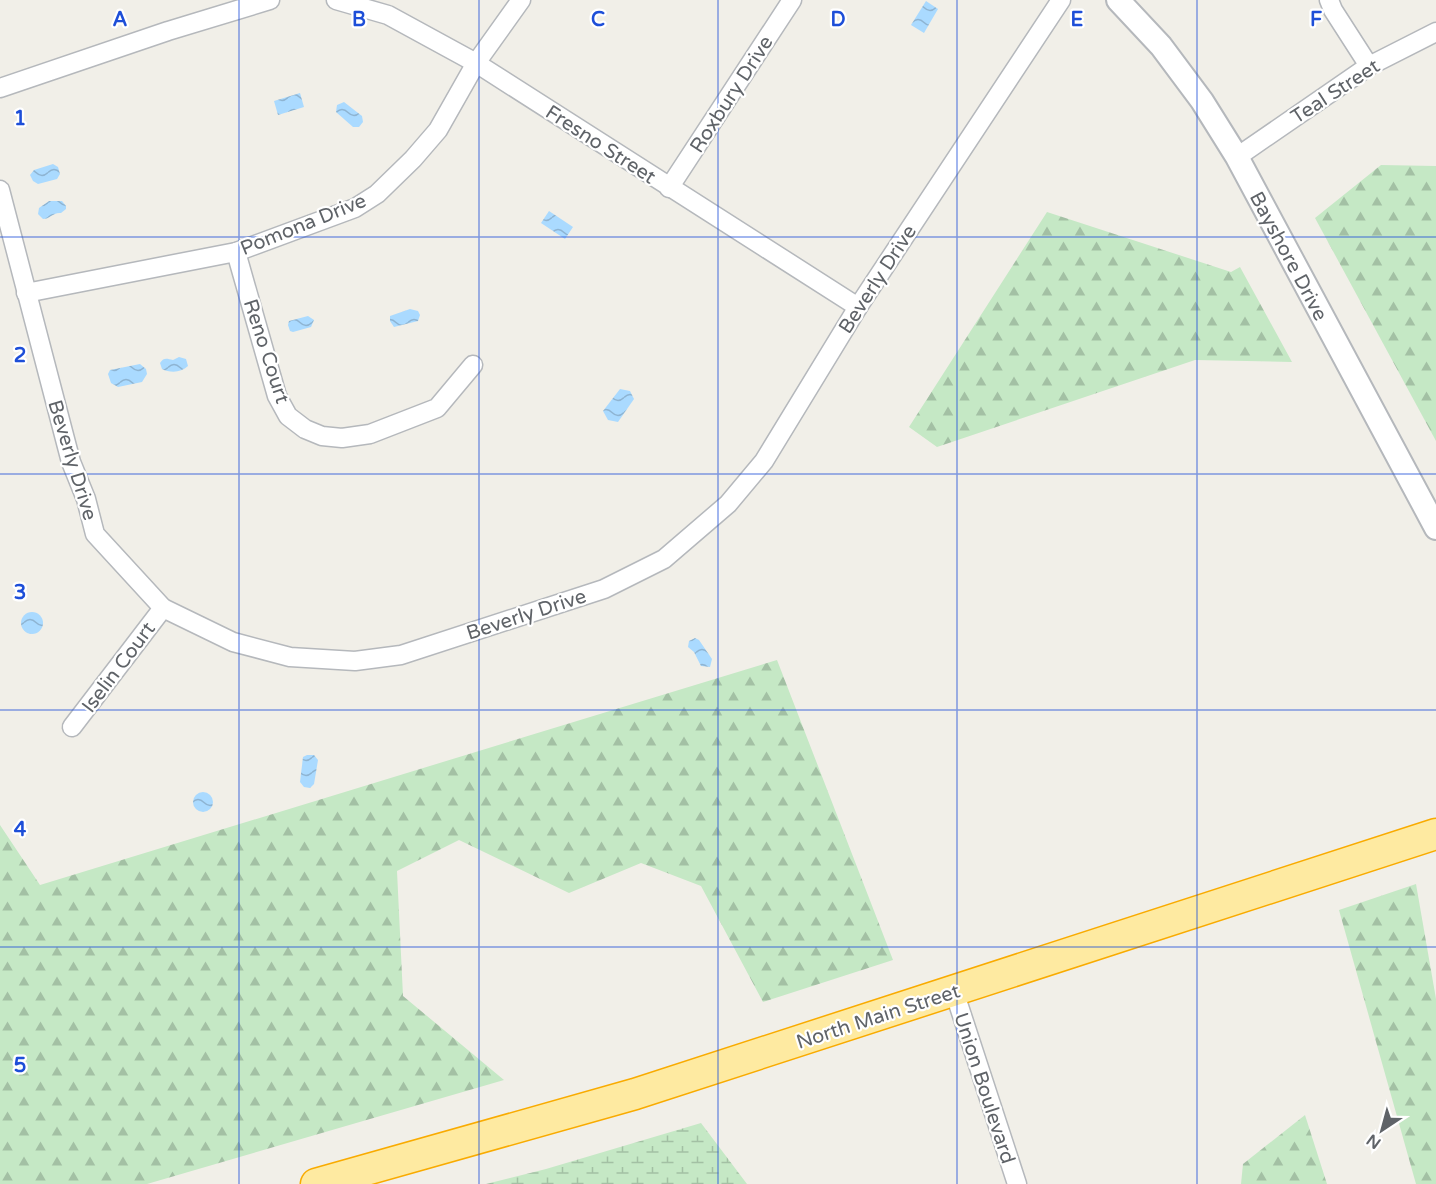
<svg xmlns="http://www.w3.org/2000/svg" width="1436" height="1184" font-family="'Varela Round',sans-serif">
<style>
.forest{fill:url(#forest-firs)}
.wetland{fill:url(#wetland-marsh)}
.water{fill:url(#water-waves)}
.lines{fill:none;stroke-linecap:round;stroke-linejoin:round}
.minor-casing{stroke:#b5b8bc;stroke-width:21}
.tertiary-casing{stroke:#b5b8bc;stroke-width:26}
.trunk-casing{stroke:#f9ab00;stroke-width:33}
.minor{stroke:#fff;stroke-width:18}
.tertiary{stroke:#fff;stroke-width:22}
.trunk{stroke:#feeaa1;stroke-width:30}
.grid{fill:none;stroke:#1d4ed8;stroke-width:1.5;stroke-opacity:0.55}
.labels{text-anchor:middle;stroke-width:4.5;stroke-linejoin:round;paint-order:stroke}
.street-label{font-size:20px;fill:#5f6368;stroke:#fff}
.grid-label{font-size:20px;text-anchor:middle;font-weight:bold;fill:#1d4ed8;stroke:#fff;stroke-width:4.5;stroke-linejoin:round;paint-order:stroke}
</style>
<defs>
<pattern id="forest-firs" width="22" height="20" patternUnits="userSpaceOnUse" patternTransform="scale(1.5)"><rect width="22" height="20" fill="#c5e8c5"/><path d="M5 1l3.5 6h-7zM16 11l3.5 6h-7z" fill="#a3c0a4"/></pattern>
<pattern id="wetland-marsh" width="20" height="14" patternUnits="userSpaceOnUse" patternTransform="scale(1.5)"><rect width="20" height="14" fill="#c5e8c5"/><path d="M1 5h8M5 5V1M11 12h8M15 12V8" fill="none" stroke="#a3c0a4"/></pattern>
<pattern id="water-waves" width="16" height="10" patternUnits="userSpaceOnUse" patternTransform="scale(1.5)"><rect width="16" height="10" fill="#aadaff"/><path d="M0 5q4-4 8 0t8 0" fill="none" stroke="#8eb4d2"/></pattern>
</defs>
<rect width="100%" height="100%" fill="#f1efe8"/>
<!-- forest -->
<g class="forest">
<path d="M 1381,165 L 1436,166 L 1436,441 L 1315,218 Z"/>
<path d="M 1047,212 L 1231,272 L 1240,267 L 1292,362 L 1195,360 L 937,447 L 909,427 Z"/>
<path d="M 777,660 L 893,960 L 763,1002 L 701,886 L 641,863 L 569,893 L 459,840 L 397,871 L 403,996 L 504,1080 L 147,1184 L 0,1184 L 0,825 L 40,885 Z"/>
<path d="M 1416,884 L 1436,999 L 1436,1184 L 1416,1184 L 1339,910 Z"/>
<path d="M 1305,1115 L 1327,1184 L 1241,1184 L 1243,1164 Z"/>
</g>
<!-- wetland -->
<path class="wetland" d="M 701,1123 L 747,1184 L 486,1184 L 546,1169 Z"/>
<!-- water -->
<g class="water">
<path d="M 926,1 L 938,9 L 924,33 L 911,25 Z"/>
<path d="M 300,93 L 304,107 L 278,115 L 274,101 Z"/>
<path d="M 344,102 L 362,116 L 363,122 L 359,127 L 353,127 L 336,112 L 337,105 Z"/>
<path d="M 53,164 L 58,167 L 60,174 L 57,179 L 38,184 L 33,181 L 30,175 L 34,170 Z"/>
<path d="M 49,201 L 62,201 L 66,206 L 66,209 L 61,213 C 53,212 50,219 43,219 L 38,214 L 39,208 Z"/>
<path d="M 549,211 L 573,227 L 565,239 L 541,223 Z"/>
<path d="M 410,309 L 418,311 L 420,315 L 418,321 L 394,327 L 390,321 L 390,316 Z"/>
<path d="M 308,316 L 314,320 L 311,327 L 293,332 L 290,331 L 288,325 L 289,321 Z"/>
<path d="M 179,357 L 186,359 L 188,366 C 181,373 170,373 162,369 L 160,363 C 164,357 167,359 173,360 Z"/>
<path d="M 140,364 L 146,369 L 147,374 L 142,382 L 118,387 L 111,383 L 108,374 L 110,370 Z"/>
<path d="M 620,389 L 630,391 L 634,399 L 618,422 L 608,420 L 603,411 Z"/>
<circle cx="32" cy="623" r="11"/>
<path d="M 695,638 L 699,640 L 712,659 L 710,667 L 701,666 L 694,652 L 688,647 L 689,641 Z"/>
<path d="M 307,755 L 314,755 L 318,760 L 314,784 L 310,788 L 304,787 L 300,782 L 303,757 Z"/>
<circle cx="203" cy="802" r="10"/>
</g>
<g class="lines">
<!-- minor casing -->
<g class="minor-casing">
<g id="minor">
<path d="M 336,0 L 388,15 L 476,63 L 858,307"/>
<path d="M 1329,0 L 1333,10 L 1369,66"/>
<path d="M 0,88 L 168,31 L 270,0"/>
<path d="M 1237,157 L 1369,66 L 1436,32"/>
<path d="M 669,188 L 792,0"/>
<path d="M 0,190 L 71,462 L 86,499 L 95,534 L 163,608 L 233,642 L 290,657 L 355,661 L 401,655 L 604,589 L 664,559 L 728,504 L 764,461 L 858,307 L 1061,0"/>
<path d="M 236,252 L 277,396 L 288,416 L 305,429 L 322,436 L 342,438 L 370,434 L 437,408 L 473,365"/>
<path d="M 26,293 L 236,252 L 355,208 L 377,194 L 413,159 L 438,130 L 476,63 L 521,0"/>
<path d="M 72,727 L 163,608"/>
<path d="M 954,991 L 1017,1184"/>
</g>
</g>
<!-- tertiary casing -->
<g class="tertiary-casing">
<path id="tertiary" d="M 1118,0 L 1161,46 L 1202,101 L 1237,157 L 1436,528"/>
</g>
<!-- trunk casing -->
<g class="trunk-casing">
<path id="trunk" d="M 316,1184 L 635,1094 L 1436,834"/>
</g>
<!-- minor -->
<use href="#minor" class="minor"/>
<!-- tertiary -->
<use href="#tertiary" class="tertiary"/>
<!-- trunk -->
<use href="#trunk" class="trunk"/>
</g>
<!-- grid -->
<path class="grid" d="M 239,0 L 239,1184M 479,0 L 479,1184M 718,0 L 718,1184M 957,0 L 957,1184M 1197,0 L 1197,1184M 0,237 L 1436,237M 0,474 L 1436,474M 0,710 L 1436,710M 0,947 L 1436,947"/>
<g class="labels">
<!-- street labels -->
<g class="street-label">
<text transform="translate(1335 91) rotate(-33)" y="7">Teal Street</text>
<text transform="translate(731 94) rotate(-57)" y="7">Roxbury Drive</text>
<text transform="translate(601 144) rotate(33)" y="7">Fresno Street</text>
<text transform="translate(303 224) rotate(-22)" y="7">Pomona Drive</text>
<text transform="translate(1289 256) rotate(62)" y="7">Bayshore Drive</text>
<text transform="translate(877 279) rotate(-57)" y="7">Beverly Drive</text>
<text transform="translate(267 351) rotate(72)" y="7">Reno Court</text>
<text transform="translate(73 460) rotate(73)" y="7">Beverly Drive</text>
<text transform="translate(526 614) rotate(-18)" y="7">Beverly Drive</text>
<text transform="translate(118 667) rotate(-53)" y="7">Iselin Court</text>
<text transform="translate(878 1016) rotate(-18)" y="7">North Main Street</text>
<text transform="translate(985 1088) rotate(72)" y="7">Union Boulevard</text>
</g>
</g>
<g class="grid-label">
<text x="120" y="26">A</text>
<text x="359" y="26">B</text>
<text x="598" y="26">C</text>
<text x="838" y="26">D</text>
<text x="1077" y="26">E</text>
<text x="1316" y="26">F</text>
<text x="20" y="125">1</text>
<text x="20" y="362">2</text>
<text x="20" y="599">3</text>
<text x="20" y="836">4</text>
<text x="20" y="1072">5</text>
</g>
<!-- north arrow -->
<g transform="translate(1382 1130) rotate(216)" stroke="#ffffff" stroke-width="4.5" paint-order="stroke">
<path d="M0-4.5L10 22L0 15L-10 22Z" fill="#5f6368"/>
<text y="-9" font-size="16" font-weight="bold" text-anchor="middle" fill="#5f6368">N</text>
</g>
</svg>
